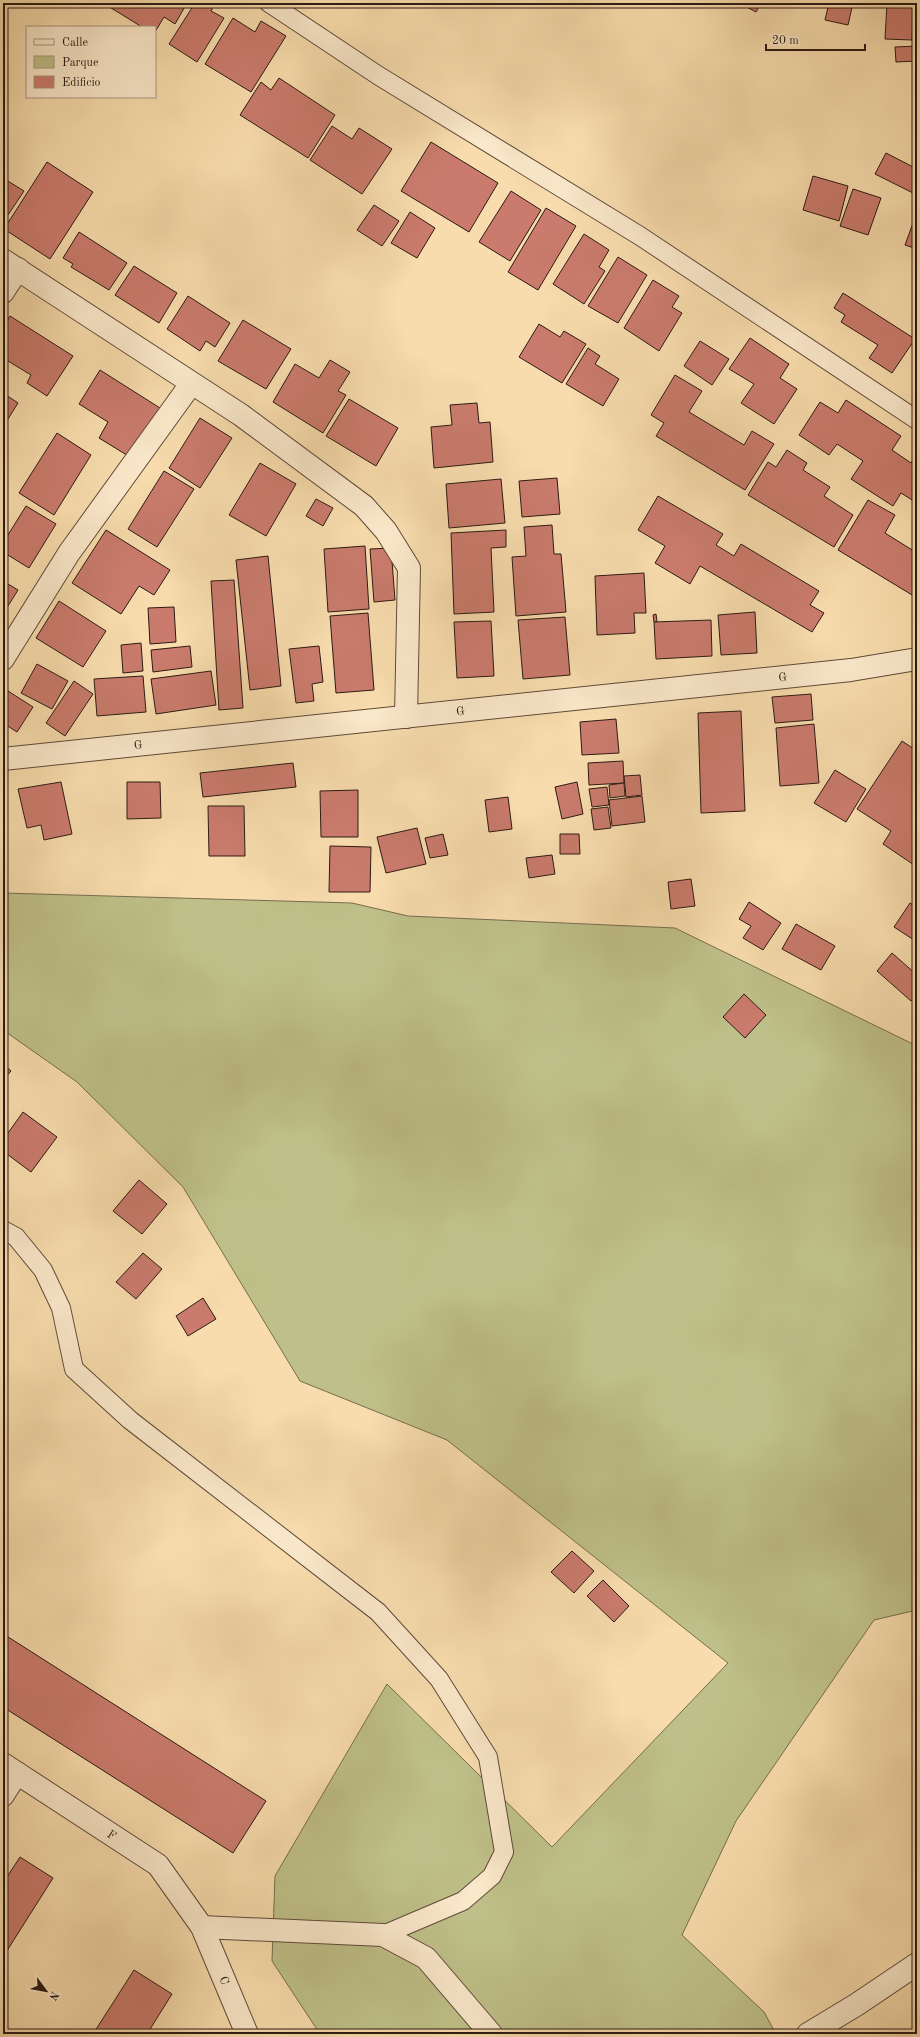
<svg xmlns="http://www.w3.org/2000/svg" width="920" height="2037" font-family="'Old Standard TT',serif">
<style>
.green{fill:#bfc089;stroke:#766d4e}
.building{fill:#ca7b6d;stroke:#2c1a12}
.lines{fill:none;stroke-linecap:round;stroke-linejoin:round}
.lane-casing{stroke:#5f4a39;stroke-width:20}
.street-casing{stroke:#5f4a39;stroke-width:24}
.lane{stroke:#fae8ca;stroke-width:18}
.street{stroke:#fae8ca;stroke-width:22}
.labels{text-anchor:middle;stroke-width:3;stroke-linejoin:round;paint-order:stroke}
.street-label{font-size:12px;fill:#2c1a12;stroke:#fae8ca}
</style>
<rect width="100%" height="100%" fill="#f8dcad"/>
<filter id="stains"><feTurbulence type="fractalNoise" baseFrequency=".005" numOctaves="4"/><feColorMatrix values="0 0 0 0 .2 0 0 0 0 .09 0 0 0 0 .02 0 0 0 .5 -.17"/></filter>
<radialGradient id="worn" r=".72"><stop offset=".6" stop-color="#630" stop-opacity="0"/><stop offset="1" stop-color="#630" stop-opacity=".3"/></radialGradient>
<!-- green -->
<path class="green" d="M 3,893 L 352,903 L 408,916 L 675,928 L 917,1046 L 917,1610 L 874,1620 L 736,1821 L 682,1935 L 764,2012 L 776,2034 L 320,2034 L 272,1961 L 275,1876 L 387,1684 L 552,1847 L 728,1663 L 447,1440 L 300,1381 L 183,1187 L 77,1082 L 3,1030 Z"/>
<!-- building -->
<g class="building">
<path d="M 103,3 L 187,3 L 175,24 L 164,17 L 155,32 L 155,27 L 142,27 Z"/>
<path d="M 195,3 L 215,3 L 211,11 L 224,18 L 197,62 L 169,44 Z"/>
<path d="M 739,3 L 761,3 L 756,12 Z"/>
<path d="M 829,3 L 853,3 L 848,25 L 825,20 Z"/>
<path d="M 887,3 L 913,3 L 912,40 L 885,39 Z"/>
<path d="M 233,18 L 255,32 L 261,21 L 286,36 L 251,92 L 205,64 Z"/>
<path d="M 917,46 L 917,61 L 896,62 L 895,47 Z"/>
<path d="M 279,78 L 335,115 L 308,158 L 240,115 L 261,82 L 271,90 Z"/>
<path d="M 332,126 L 352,139 L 359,128 L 392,149 L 362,194 L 310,160 Z"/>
<path d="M 431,142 L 498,183 L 469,232 L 401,191 Z"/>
<path d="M 886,153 L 917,169 L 917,195 L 875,174 Z"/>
<path d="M 47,162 L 93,192 L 50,259 L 4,229 Z"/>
<path d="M 813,176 L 848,186 L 839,221 L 803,210 Z"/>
<path d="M 3,178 L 24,191 L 8,215 L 3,212 Z"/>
<path d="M 853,189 L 881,198 L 868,235 L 840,226 Z"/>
<path d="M 511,191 L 541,210 L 510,261 L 479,242 Z"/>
<path d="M 374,205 L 399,221 L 382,246 L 357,230 Z"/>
<path d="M 546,208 L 576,226 L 538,290 L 508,272 Z"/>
<path d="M 410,212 L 435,228 L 417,258 L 391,243 Z"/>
<path d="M 917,212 L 917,249 L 905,245 Z"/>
<path d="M 79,232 L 127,263 L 109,290 L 71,267 L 73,264 L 63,258 Z"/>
<path d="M 584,234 L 609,250 L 599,267 L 605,271 L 584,304 L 553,284 Z"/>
<path d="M 618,257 L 647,275 L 618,323 L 588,306 Z"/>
<path d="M 134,266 L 177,293 L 159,323 L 115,295 Z"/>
<path d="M 653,280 L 679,296 L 672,307 L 682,313 L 659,351 L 624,328 Z"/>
<path d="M 843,293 L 915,339 L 892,373 L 869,358 L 878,345 L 841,322 L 845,315 L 834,308 Z"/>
<path d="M 188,296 L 230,323 L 215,347 L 206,341 L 200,351 L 167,329 Z"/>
<path d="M 10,316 L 73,356 L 47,396 L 27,383 L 31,375 L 3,358 L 3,328 Z"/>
<path d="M 243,320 L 291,349 L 266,389 L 218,361 Z"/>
<path d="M 539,324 L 560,337 L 564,331 L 586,344 L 562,383 L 519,357 Z"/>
<path d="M 750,338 L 789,364 L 780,378 L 797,389 L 774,424 L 741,403 L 754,384 L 729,369 Z"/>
<path d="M 700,341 L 729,359 L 712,385 L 684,366 Z"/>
<path d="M 588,348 L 600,356 L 595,364 L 619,379 L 603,406 L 566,384 Z"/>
<path d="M 330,360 L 350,372 L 338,391 L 346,395 L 323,433 L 273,402 L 295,364 L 319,378 Z"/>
<path d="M 100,370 L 160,408 L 130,457 L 99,438 L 108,422 L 79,404 Z"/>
<path d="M 675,375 L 702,391 L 689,412 L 744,445 L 752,431 L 774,444 L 745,490 L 656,436 L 664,423 L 651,415 Z"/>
<path d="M 3,393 L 18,403 L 3,427 Z"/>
<path d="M 349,399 L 398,428 L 376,466 L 326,436 Z"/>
<path d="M 846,400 L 901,436 L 892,450 L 911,463 L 917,454 L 917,503 L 901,493 L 893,506 L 851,479 L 863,461 L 837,444 L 829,455 L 799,435 L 820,402 L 838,413 Z"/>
<path d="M 477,403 L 479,423 L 490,422 L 493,462 L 434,468 L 431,427 L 452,425 L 450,405 Z"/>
<path d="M 200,418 L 232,438 L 200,488 L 169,468 Z"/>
<path d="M 57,433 L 91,455 L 54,515 L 19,493 Z"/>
<path d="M 787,450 L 807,463 L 803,470 L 830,487 L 824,496 L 853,515 L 834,547 L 748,495 L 768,462 L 776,467 Z"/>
<path d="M 260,463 L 296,484 L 266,536 L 229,515 Z"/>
<path d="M 164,471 L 194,489 L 157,547 L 128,529 Z"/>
<path d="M 557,478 L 560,514 L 522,517 L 519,481 Z"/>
<path d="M 501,479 L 505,523 L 449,528 L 446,484 Z"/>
<path d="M 658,496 L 723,534 L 716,545 L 734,556 L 741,544 L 819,591 L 810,605 L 824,613 L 812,632 L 700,566 L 690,584 L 655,563 L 665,546 L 638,530 Z"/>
<path d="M 316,499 L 333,508 L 323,526 L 306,516 Z"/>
<path d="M 868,500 L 895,515 L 885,533 L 917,553 L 917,598 L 838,550 Z"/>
<path d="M 26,506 L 56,524 L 29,568 L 3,552 L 3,543 Z"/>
<path d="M 552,525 L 554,554 L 561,554 L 566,612 L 516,616 L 512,557 L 526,556 L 524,527 Z"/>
<path d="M 106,530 L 170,570 L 154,595 L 139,586 L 121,614 L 72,583 Z"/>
<path d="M 506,530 L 506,547 L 491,548 L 494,612 L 454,614 L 451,533 Z"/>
<path d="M 365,546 L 369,609 L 328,612 L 324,549 Z"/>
<path d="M 391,548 L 395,600 L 374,602 L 370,549 Z"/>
<path d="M 268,556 L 281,686 L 250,690 L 236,560 Z"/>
<path d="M 644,573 L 646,613 L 634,613 L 635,633 L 597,635 L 595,576 Z"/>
<path d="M 234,580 L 243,708 L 219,710 L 211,581 Z"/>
<path d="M 3,581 L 18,590 L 3,614 Z"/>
<path d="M 59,601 L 106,631 L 83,667 L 36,638 Z"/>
<path d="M 174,607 L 176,642 L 150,644 L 148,608 Z"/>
<path d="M 755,612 L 757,653 L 721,655 L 718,615 Z"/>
<path d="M 368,613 L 374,690 L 336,693 L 330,616 Z"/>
<path d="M 656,614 L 657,622 L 654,622 L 653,615 Z"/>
<path d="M 565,617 L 570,675 L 523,679 L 518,620 Z"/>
<path d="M 711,620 L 712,656 L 656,659 L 654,622 Z"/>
<path d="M 491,621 L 494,676 L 457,678 L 454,622 Z"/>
<path d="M 141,643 L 143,671 L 123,673 L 121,645 Z"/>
<path d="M 190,646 L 192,667 L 153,672 L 151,650 Z"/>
<path d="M 319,646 L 323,682 L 312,684 L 314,701 L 296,703 L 289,649 Z"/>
<path d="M 37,664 L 68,681 L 52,709 L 21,693 Z"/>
<path d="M 211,671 L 216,705 L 156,714 L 151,679 Z"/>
<path d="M 143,676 L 146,712 L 97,716 L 94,679 Z"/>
<path d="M 74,681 L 93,694 L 65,736 L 46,723 Z"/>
<path d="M 8,691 L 33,707 L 17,732 L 3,723 L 3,699 Z"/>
<path d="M 811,694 L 813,720 L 775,723 L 772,697 Z"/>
<path d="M 741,711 L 745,811 L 701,813 L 698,713 Z"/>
<path d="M 616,719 L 619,753 L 582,755 L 580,722 Z"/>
<path d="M 814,724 L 819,783 L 780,786 L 776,728 Z"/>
<path d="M 902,741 L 917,751 L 917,867 L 883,844 L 891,831 L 857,809 Z"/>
<path d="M 623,761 L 624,783 L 589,785 L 588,763 Z"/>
<path d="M 293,763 L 296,787 L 203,797 L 200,773 Z"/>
<path d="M 835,770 L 866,789 L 846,822 L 814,803 Z"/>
<path d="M 640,775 L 642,795 L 626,797 L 624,776 Z"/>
<path d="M 61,782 L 72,834 L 44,840 L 41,825 L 27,828 L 18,789 Z"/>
<path d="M 127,782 L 160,782 L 161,818 L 127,819 Z"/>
<path d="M 577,782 L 583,814 L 562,819 L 555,787 Z"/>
<path d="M 624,783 L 625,796 L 610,798 L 609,785 Z"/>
<path d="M 607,787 L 609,805 L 592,807 L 589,789 Z"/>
<path d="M 358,790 L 358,837 L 321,837 L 320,791 Z"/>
<path d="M 642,796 L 645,822 L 612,826 L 609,800 Z"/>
<path d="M 508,797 L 512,829 L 489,832 L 485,800 Z"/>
<path d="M 208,806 L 244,806 L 245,856 L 209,856 Z"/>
<path d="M 608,807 L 611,828 L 594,830 L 591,809 Z"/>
<path d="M 417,828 L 426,864 L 386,873 L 377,837 Z"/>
<path d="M 443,834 L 448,855 L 430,858 L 425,838 Z"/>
<path d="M 560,834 L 579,834 L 580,854 L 560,854 Z"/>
<path d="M 330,846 L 371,847 L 370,892 L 329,892 Z"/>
<path d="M 552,855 L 555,874 L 529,878 L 526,858 Z"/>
<path d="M 691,879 L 695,906 L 671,909 L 668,882 Z"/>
<path d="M 749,902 L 781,923 L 763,950 L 743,938 L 751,926 L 739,919 Z"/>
<path d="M 910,903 L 917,908 L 917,942 L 894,927 Z"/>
<path d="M 796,924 L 835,946 L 821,970 L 782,949 Z"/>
<path d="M 892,953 L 917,975 L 917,994 L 911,1001 L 877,971 Z"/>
<path d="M 744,994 L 766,1015 L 745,1038 L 723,1017 Z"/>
<path d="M 3,1064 L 11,1071 L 3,1080 Z"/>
<path d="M 23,1112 L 57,1137 L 31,1172 L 3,1151 L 3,1140 Z"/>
<path d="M 139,1180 L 167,1204 L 142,1234 L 113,1211 Z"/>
<path d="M 143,1253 L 162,1269 L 136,1299 L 116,1282 Z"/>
<path d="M 203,1298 L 216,1319 L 188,1336 L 176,1316 Z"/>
<path d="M 572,1551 L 594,1571 L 574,1593 L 551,1572 Z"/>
<path d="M 603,1580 L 629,1606 L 614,1622 L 587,1596 Z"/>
<path d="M 5,1635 L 266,1801 L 233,1853 L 3,1707 L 3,1639 Z"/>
<path d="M 20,1857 L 53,1878 L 3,1957 L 3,1883 Z"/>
<path d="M 134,1970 L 172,1994 L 147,2034 L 93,2034 Z"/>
</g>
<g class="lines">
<!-- lane casing -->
<g class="lane-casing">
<g id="lane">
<path d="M 269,3 L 379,76 L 640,236 L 917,420"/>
<path d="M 3,1230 L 16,1237 L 43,1270 L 61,1308 L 74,1369 L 130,1420 L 378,1612 L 439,1679 L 488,1757 L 504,1852 L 492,1876 L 463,1901 L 383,1935"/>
</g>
</g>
<!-- street casing -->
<g class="street-casing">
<g id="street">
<path d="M 3,260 L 241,415 L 364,506 L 386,531 L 409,568 L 406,717"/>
<path d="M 3,292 L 18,269"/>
<path d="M 3,659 L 69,553 L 191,384"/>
<path id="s1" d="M 3,759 L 851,670 L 917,659"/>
<path id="s2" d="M 3,1764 L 158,1865 L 202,1927 L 247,2034"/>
<path d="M 3,1795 L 17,1773"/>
<path d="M 202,1927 L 383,1935 L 426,1958 L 491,2034"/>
<path d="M 808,2034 L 856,2005 L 917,1964"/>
</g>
</g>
<!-- lane -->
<use href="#lane" class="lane"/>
<!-- street -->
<use href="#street" class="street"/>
</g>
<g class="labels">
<!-- street labels -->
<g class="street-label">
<text dy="4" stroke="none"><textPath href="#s1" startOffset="784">G</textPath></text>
<text dy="4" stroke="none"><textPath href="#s1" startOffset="460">G</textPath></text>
<text dy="4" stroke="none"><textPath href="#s1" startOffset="136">G</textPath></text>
<text dy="4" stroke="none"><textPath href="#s2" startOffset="130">F</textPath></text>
<text dy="4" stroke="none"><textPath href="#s2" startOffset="319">C</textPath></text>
</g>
</g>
<!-- margin -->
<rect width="920" height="2037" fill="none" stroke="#f8dcad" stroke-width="16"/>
<rect x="4" y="4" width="912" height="2029" fill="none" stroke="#2c1a12" stroke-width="2"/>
<rect x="8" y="8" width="904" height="2021" fill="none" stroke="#2c1a12"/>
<!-- legend -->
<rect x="26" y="26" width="130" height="72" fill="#fae8ca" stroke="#a89680"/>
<rect x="34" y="39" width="20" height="6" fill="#fae8ca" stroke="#a89680"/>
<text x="62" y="46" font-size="12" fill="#2c1a12">Calle</text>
<rect x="34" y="56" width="20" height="12" fill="#bfc089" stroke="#a89680"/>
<text x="62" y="66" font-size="12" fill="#2c1a12">Parque</text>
<rect x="34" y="76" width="20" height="12" fill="#ca7b6d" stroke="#a89680"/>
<text x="62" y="86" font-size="12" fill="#2c1a12">Edificio</text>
<!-- north arrow -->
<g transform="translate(46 1991) rotate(122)" stroke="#fae8ca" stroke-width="3" paint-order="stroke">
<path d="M0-3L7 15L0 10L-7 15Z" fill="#2c1a12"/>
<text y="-6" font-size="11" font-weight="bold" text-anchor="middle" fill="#2c1a12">N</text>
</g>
<!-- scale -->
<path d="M766 44v6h99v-6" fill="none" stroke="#2c1a12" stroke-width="2"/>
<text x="772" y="44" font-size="12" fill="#2c1a12" stroke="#fae8ca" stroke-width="3" paint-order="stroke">20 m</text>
<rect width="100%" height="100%" filter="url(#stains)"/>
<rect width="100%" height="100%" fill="url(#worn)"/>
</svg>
